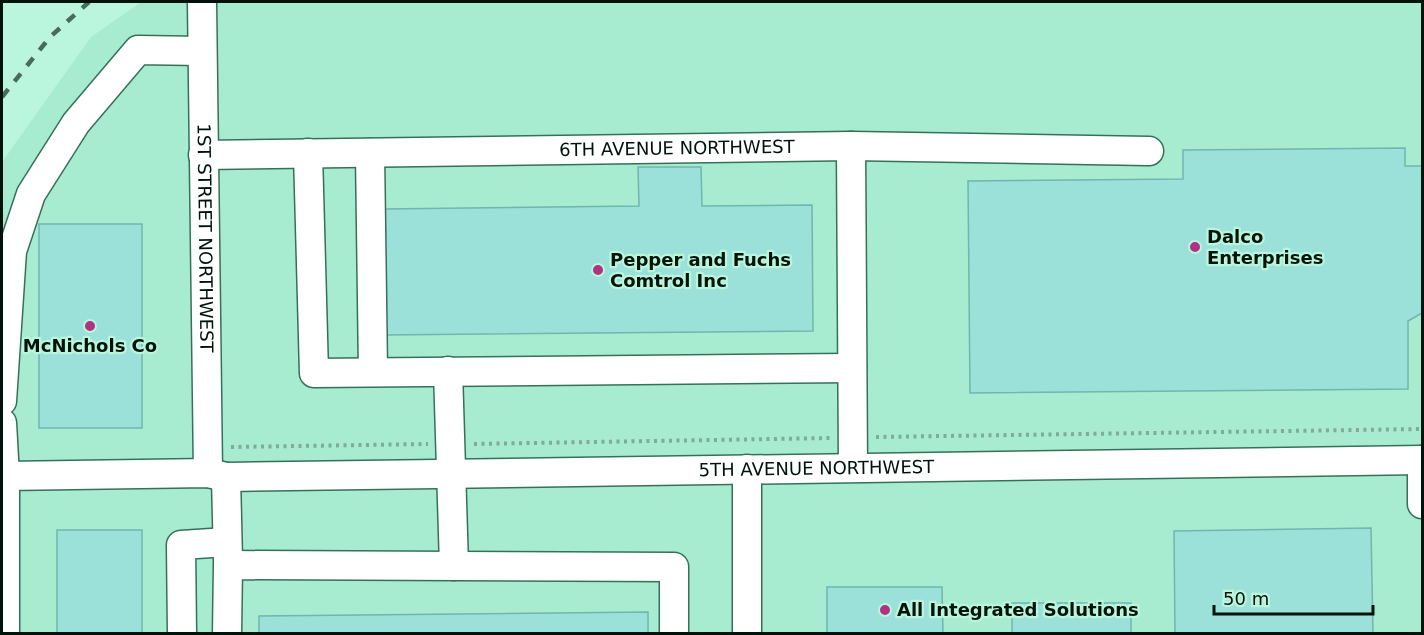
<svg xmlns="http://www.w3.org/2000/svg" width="1424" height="635" font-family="'DejaVu Sans',sans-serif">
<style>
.built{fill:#a7ecd0}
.building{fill:#9ce1d9;stroke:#71b5ae;stroke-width:1.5}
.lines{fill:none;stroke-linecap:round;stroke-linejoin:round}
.minor-casing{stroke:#36705b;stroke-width:31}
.path{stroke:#7dac98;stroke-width:4;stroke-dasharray:3 4.5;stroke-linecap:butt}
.minor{stroke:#fff;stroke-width:28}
.rail{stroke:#486b5c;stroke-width:4.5;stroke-dasharray:10 10;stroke-linecap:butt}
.poi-dot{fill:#b13280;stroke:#baf6dd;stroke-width:2}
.labels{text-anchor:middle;stroke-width:4.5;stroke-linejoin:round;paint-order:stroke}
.street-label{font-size:18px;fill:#00130b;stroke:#baf6dd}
.poi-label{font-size:18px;font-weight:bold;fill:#00130b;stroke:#baf6dd;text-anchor:start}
</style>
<rect width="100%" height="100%" fill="#baf6dd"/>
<!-- built -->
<path class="built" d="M 141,2 L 1422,2 L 1422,633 L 2,634 L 2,162 L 91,37 Z"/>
<!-- building -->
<g class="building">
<path d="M 1405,148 L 1405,166 L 1422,166 L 1422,313 L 1408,321 L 1408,389 L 970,393 L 968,181 L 1183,179 L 1183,150 Z"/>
<path d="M 638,167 L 701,167 L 702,206 L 812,205 L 813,331 L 385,335 L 384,209 L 639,206 Z"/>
<rect x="39" y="224" width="103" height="204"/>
<path d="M 1371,528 L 1373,634 L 1175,634 L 1174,531 Z"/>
<rect x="57" y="530" width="85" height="104"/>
<path d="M 827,587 L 942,587 L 943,634 L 827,634 Z"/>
<rect x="1012" y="603" width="119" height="31"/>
<path d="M 648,612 L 648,634 L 259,634 L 259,616 Z"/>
</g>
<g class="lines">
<!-- minor casing -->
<g class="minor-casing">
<g id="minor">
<path id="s1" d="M 202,2 L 208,473"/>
<path d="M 851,146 L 853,467"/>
<path d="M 308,153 L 314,373 L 852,368"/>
<path d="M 370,153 L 373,372"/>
<path id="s2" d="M 203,155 L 851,146 L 1149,151"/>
<path d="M 448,371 L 454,566"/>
<path d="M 2,401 L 12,251 L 31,194 L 76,123 L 138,50 L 202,51"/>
<path d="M 2,423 L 5,476 L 5,634"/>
<path d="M 1422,460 L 1422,504"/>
<path id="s3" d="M 5,476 L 208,473 L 226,477 L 1422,460"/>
<path d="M 226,477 L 228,560"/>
<path d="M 182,634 L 181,545 L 227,542"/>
<path d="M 227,634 L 228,565 L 674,567 L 674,634"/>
<path d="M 747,634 L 747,469"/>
</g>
</g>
<!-- path -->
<g class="path">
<path d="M 876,437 L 1422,429"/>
<path d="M 474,444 L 830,438"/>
<path d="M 231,447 L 428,444"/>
</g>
<!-- minor -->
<use href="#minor" class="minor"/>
<!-- rail -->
<path class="rail" d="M 2,97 L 50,37 L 89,2"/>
</g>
<!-- markers -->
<g class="poi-dot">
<circle cx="1195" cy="247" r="6"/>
<circle cx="598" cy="270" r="6"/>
<circle cx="90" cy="326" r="6"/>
<circle cx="885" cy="610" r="6"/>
</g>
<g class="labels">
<!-- street labels -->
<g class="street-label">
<text dy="6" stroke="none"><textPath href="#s2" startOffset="474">6TH AVENUE NORTHWEST</textPath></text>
<text dy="6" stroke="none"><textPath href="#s1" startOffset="236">1ST STREET NORTHWEST</textPath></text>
<text dy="6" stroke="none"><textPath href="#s3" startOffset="812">5TH AVENUE NORTHWEST</textPath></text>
</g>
<!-- poi labels -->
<g class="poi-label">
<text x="1207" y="243">Dalco<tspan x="1207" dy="21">Enterprises</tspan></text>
<text x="610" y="266">Pepper and Fuchs<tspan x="610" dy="21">Comtrol Inc</tspan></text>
<text x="90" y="352" text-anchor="middle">McNichols Co</text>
<text x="897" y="616">All Integrated Solutions</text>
</g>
</g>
<!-- border -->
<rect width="1424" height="635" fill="none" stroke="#00130b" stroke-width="6"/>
<!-- scale -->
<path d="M1214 605v9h159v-9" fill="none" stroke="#00130b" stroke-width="3"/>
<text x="1223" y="605" font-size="18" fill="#00130b" stroke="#baf6dd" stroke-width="4.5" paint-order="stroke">50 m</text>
</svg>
